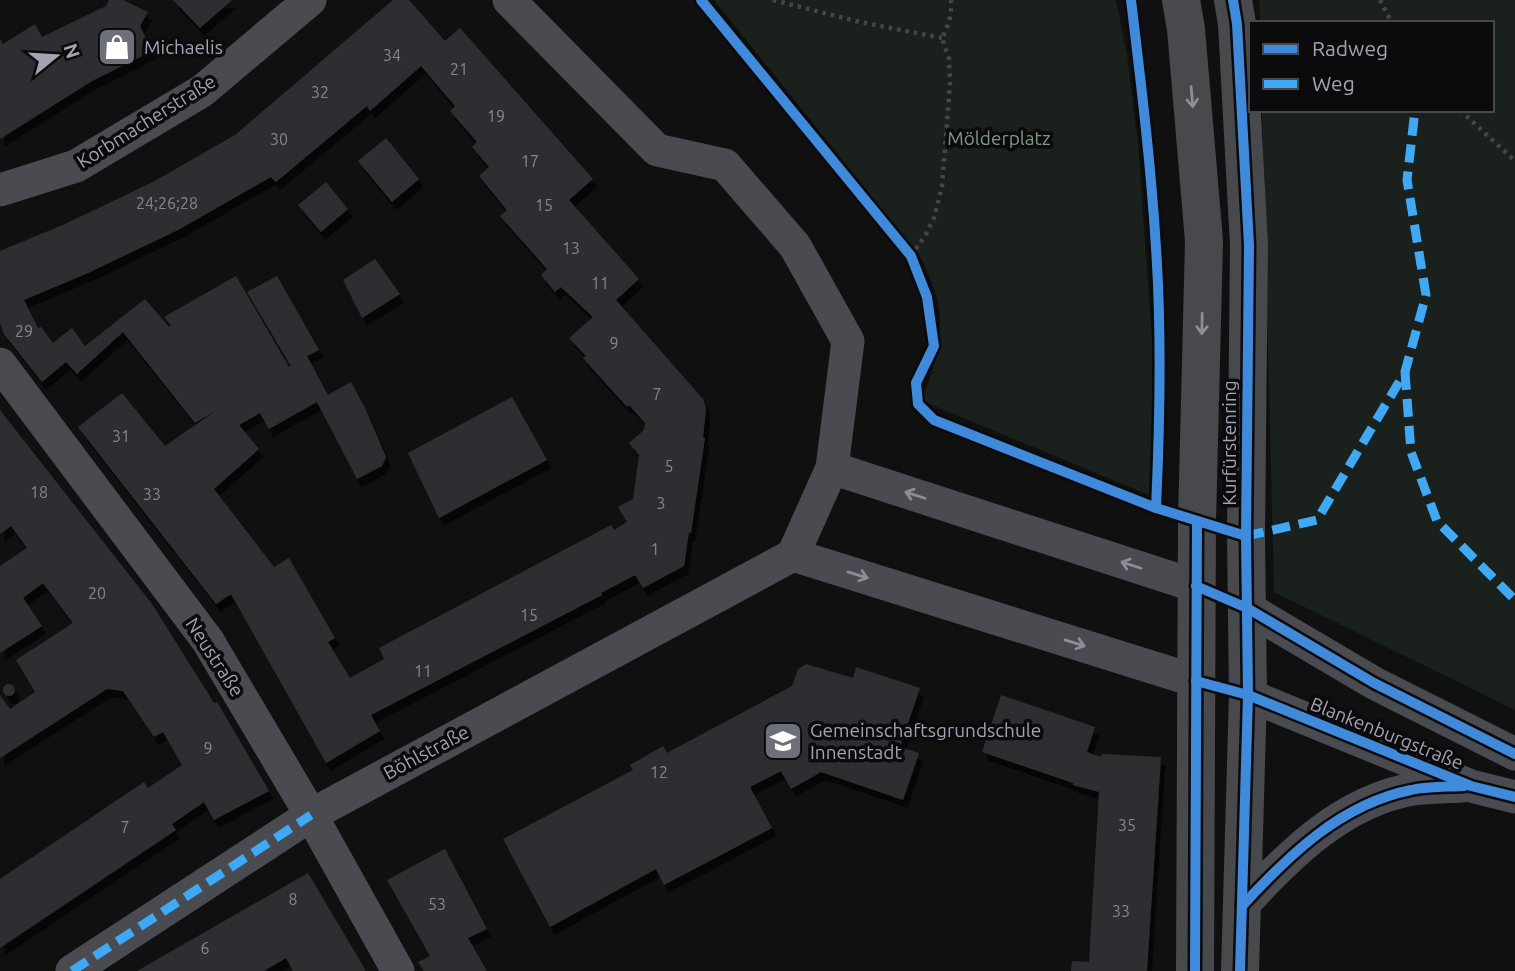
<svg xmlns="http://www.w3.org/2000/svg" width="1515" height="971" font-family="Ubuntu,sans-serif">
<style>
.green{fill:#1a201b}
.building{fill:#2f2f31;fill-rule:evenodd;filter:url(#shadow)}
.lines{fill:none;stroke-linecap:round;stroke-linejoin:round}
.path{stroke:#46464a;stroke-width:4.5;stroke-dasharray:3.5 5;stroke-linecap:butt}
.minor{stroke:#4a4b50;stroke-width:33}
.secondary{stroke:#48494d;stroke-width:38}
.quiet{stroke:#3fa9f5;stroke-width:9;stroke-dasharray:18 9;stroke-linecap:butt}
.cycleway-casing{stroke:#0b0a0c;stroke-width:15}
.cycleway{stroke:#408adc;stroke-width:10}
.oneway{stroke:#8b8d98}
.oneway2{stroke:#8b8e99}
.labels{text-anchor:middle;stroke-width:7;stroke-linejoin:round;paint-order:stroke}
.number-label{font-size:16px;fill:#848791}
.poi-label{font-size:19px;fill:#a1a4b1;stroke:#0b0a0c;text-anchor:start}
.street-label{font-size:19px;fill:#a1a4b1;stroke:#0b0a0c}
.park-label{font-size:19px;fill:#799b7f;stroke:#0b0a0c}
</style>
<defs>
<filter id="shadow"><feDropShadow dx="4.5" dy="8" stdDeviation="0" flood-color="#0009"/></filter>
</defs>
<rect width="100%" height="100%" fill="#101010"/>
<!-- green -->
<g class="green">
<path d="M 714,0 L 1116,0 L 1127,54 L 1138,144 L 1154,366 L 1149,495 L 920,400 C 935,374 944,335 938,304 C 935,288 928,273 921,258 Z"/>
<path d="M 1259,0 L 1515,0 L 1515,710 L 1274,592 L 1262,110 L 1492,110 L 1492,23 L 1260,23 Z"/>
</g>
<!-- building -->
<g class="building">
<path d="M 109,0 L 123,0 L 148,12 L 140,26 L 152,51 L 92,81 L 0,139 L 0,39 L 3,44 L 35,24 L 42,37 L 106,6 Z"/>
<path d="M 173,0 L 232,0 L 200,28 Z"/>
<path d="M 393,0 L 409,0 L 445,41 L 460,28 L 593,179 L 569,200 L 639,279 L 616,300 L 703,399 L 706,409 L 703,437 L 705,438 L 691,533 L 689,532 L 684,566 L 643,588 L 635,575 L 601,593 L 602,595 L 371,715 L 380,731 L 326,763 L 231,594 L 216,604 L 78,427 L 122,393 L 165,446 L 217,410 L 195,423 L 123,332 L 77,374 L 66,362 L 42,382 L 4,334 L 0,323 L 0,251 L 65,224 L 153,182 L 235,135 ZM 421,66 L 455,106 L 450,111 L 477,142 L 472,147 L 489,167 L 479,176 L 507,210 L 500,216 L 547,269 L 541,275 L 555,292 L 561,287 L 593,317 L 569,338 L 586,356 L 583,358 L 627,407 L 629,405 L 645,423 L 644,430 L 629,443 L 639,455 L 633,499 L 618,507 L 627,522 L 614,530 L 611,525 L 379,648 L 384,659 L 350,678 L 328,642 L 335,638 L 289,558 L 274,567 L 214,489 L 259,449 L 239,425 L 260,413 L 269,429 L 317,402 L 357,479 L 382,466 L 386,457 L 365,408 L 351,382 L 328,395 L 307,356 L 319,350 L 277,276 L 247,292 L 291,366 L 289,367 L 236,276 L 164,317 L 171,325 L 169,327 L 145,299 L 85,346 L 72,328 L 53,343 L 41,327 L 38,328 L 24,300 L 88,273 L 178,230 L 271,177 L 276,182 L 367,106 L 370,111 Z"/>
<path d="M 386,138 L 419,179 L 392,202 L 358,161 Z"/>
<path d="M 326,182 L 348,209 L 321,232 L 298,205 Z"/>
<path d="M 375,259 L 400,294 L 362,318 L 343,280 Z"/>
<path d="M 512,397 L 547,460 L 439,518 L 408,453 Z"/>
<path d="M 0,410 L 152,604 L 214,703 L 217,702 L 269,791 L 214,820 L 204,802 L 172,824 L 176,830 L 0,948 L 0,879 L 144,782 L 148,788 L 182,765 L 163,732 L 154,737 L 123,691 L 107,689 L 0,758 L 0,695 L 10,709 L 35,692 L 16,660 L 73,623 L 43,583 L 23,598 L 42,626 L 0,653 L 0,566 L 27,548 L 11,526 L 0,534 Z"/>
<path d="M 806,664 L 853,678 L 856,667 L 920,688 L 900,747 L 919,753 L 903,800 L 821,772 L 791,789 L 781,771 L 750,787 L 772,828 L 664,885 L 656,869 L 550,927 L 503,839 L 633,770 L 630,765 L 663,746 L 667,753 L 792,686 L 798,669 Z"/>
<circle cx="9" cy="690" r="6"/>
<path d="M 1001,695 L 1095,727 L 1087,752 L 1101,757 L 1102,754 L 1161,757 L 1147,971 L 1071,971 L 1072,961 L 1089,962 L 1099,792 L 1073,785 L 1073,783 L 982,752 Z"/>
<path d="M 445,849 L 487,929 L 468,938 L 487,971 L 424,971 L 418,962 L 430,956 L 387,880 Z"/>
<path d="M 308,873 L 366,971 L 293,971 L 286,958 L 264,971 L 137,971 Z"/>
</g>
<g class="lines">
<!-- path -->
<g class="path">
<path d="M 773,0 L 860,22 L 942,38"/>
<path d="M 1380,0 L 1392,23"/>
<path d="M 1460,110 L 1515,161"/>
<path d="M 911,256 L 926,234 L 934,218 L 942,186 L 950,84 L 949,59 L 942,38 C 949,25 952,14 951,0"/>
</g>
<!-- minor -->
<g class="minor">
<path d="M 509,0 L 657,150 L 725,165 L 795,246 L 848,341 L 832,468 L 793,555"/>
<path d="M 0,190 L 76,166 L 202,91 L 310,0"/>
<path d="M 0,364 L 208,641 L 311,815 L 398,971"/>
<path d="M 832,468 L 1196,586"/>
<path d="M 793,555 L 1196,681"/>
<path d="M 1247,608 L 1374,683 L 1515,754"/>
<path d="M 1248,695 L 1471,786 L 1515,797"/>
<path d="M 1242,906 C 1288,856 1342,801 1413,789 C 1429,787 1446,787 1462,786"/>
<path d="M 72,971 L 311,815 L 793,555"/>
</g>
<!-- secondary -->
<g class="secondary">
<path d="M 1181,0 L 1186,29 L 1204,241 L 1197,521 L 1195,971"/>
<path d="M 1233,0 L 1237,24 L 1249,245 L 1246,536 L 1248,695 L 1240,971"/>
</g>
<!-- quiet -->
<g class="quiet">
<path d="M 1405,372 L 1411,452 L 1437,521 L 1515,600"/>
<path d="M 1246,536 L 1317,520 L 1405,372 L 1426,295 L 1407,180 L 1415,110"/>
<path d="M 72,971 L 311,815"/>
</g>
<!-- cycleway casing -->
<g class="cycleway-casing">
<g id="cycleway">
<path d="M 701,0 L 911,256 L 927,297 L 934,346 L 916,383 L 918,404 L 934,420 L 1156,508 L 1246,536"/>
<path d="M 1131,0 C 1141,83 1151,165 1156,248 C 1162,335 1160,422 1156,508"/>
<path d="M 1233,0 L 1237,24 L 1249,245 L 1246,536 L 1248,695 L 1240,971"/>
<path d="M 1196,586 L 1247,608 L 1374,683 L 1515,754"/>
<path d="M 1196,681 L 1248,695 L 1471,786 L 1515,797"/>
<path d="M 1242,906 C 1289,855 1341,804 1411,790 C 1428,786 1447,787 1464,786"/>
<path d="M 1195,971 L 1197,521"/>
</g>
</g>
<!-- cycleway -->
<use href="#cycleway" class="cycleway"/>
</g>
<!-- one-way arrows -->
<defs><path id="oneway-shaft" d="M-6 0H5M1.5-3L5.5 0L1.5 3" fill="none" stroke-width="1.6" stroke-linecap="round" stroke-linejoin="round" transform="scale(1.75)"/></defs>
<g class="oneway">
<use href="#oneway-shaft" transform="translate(1192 97) rotate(85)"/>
<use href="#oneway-shaft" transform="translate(1202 324) rotate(91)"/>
</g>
<g class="oneway2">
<use href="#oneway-shaft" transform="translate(915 495) rotate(-162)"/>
<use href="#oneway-shaft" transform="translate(1131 565) rotate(-162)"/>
<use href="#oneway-shaft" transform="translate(858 575) rotate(17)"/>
<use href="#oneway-shaft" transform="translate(1075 643) rotate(17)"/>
</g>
<!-- icons -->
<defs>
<g id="shop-square" transform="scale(2.0125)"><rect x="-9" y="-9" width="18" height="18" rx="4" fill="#6e7079" stroke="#0b0a0c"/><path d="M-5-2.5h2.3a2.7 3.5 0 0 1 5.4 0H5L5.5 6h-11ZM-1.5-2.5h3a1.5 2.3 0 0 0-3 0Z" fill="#fff"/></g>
<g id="school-square" transform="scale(2.0125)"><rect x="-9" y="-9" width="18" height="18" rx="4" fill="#6e7079" stroke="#0b0a0c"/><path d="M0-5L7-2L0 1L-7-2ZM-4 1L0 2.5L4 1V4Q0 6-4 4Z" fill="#fff"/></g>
</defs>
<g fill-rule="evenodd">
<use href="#shop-square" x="117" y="47"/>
<use href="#school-square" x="783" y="741"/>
</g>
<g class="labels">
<!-- number labels -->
<g class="number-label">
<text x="392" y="61">34</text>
<text x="459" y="75">21</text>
<text x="320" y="98">32</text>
<text x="496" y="122">19</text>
<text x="279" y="145">30</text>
<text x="530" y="167">17</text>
<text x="167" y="209">24;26;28</text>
<text x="544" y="211">15</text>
<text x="571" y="254">13</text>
<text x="600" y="289">11</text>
<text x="24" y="337">29</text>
<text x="614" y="349">9</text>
<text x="657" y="400">7</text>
<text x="121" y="442">31</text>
<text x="669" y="472">5</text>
<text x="39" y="498">18</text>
<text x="152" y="500">33</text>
<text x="661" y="509">3</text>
<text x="655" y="555">1</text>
<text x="97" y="599">20</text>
<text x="529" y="621">15</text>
<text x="423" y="677">11</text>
<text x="208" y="754">9</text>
<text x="659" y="778">12</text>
<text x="1127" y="831">35</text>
<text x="125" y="833">7</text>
<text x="293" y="905">8</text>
<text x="437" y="910">53</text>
<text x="1121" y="917">33</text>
<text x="205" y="954">6</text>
</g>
<!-- poi labels -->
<g class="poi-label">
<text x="144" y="54">Michaelis</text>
<text x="810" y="737">Gemeinschaftsgrundschule<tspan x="810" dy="22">Innenstadt</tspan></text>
</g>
<!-- street labels -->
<g class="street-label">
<text transform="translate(146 121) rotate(-32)" y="7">Korbmacherstraße</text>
<text transform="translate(1229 443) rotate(-90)" y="7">Kurfürstenring</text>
<text transform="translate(215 657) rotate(57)" y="7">Neustraße</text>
<text transform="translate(1387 733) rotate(22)" y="7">Blankenburgstraße</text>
<text transform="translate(426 752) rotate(-28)" y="7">Böhlstraße</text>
</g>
<!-- park labels -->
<g class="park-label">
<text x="999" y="145">Mölderplatz</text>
</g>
</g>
<!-- legend -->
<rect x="1249" y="21" width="245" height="91" fill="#0b0a0c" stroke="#47484e" stroke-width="2"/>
<rect x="1263" y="44" width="35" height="10" fill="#408adc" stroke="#47484e" stroke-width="2"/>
<text x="1312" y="56" font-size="21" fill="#a1a4b1">Radweg</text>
<rect x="1263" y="79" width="35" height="10" fill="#3fa9f5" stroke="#47484e" stroke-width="2"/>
<text x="1312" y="91" font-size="21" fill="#a1a4b1">Weg</text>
<!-- north arrow -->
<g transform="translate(56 56) rotate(72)" stroke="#0b0a0c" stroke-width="5" paint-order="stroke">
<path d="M0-5L12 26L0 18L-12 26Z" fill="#a1a4b1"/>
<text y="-10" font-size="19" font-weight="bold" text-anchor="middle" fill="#a1a4b1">N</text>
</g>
</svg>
